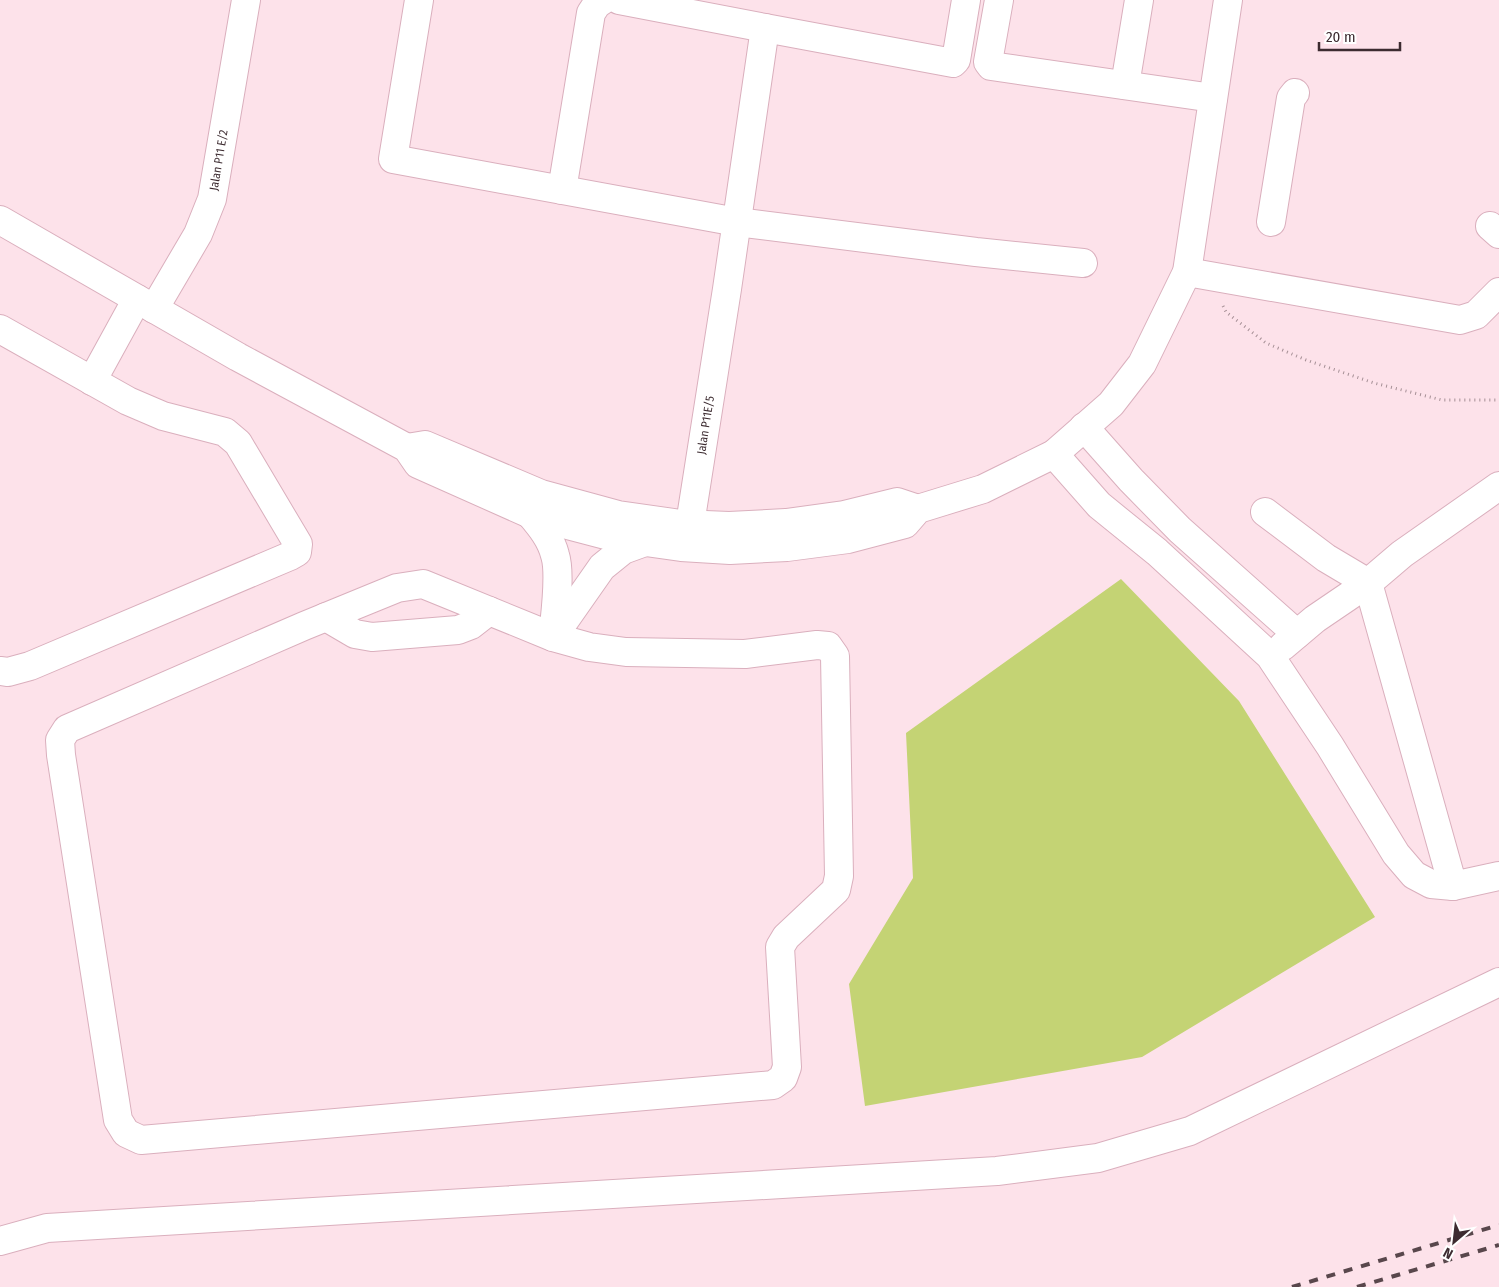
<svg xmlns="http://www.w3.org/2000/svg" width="1499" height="1287" font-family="'Fira Sans Condensed',sans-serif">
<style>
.green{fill:#c4d374}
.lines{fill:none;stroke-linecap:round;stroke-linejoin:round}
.minor-casing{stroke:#daafbd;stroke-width:30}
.path{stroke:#a58f95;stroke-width:3;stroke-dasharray:1 4;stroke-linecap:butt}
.minor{stroke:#fff;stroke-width:28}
.rail{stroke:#59474c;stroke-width:4;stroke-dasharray:9 9;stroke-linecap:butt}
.labels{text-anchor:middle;stroke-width:4.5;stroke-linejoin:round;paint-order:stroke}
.street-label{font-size:12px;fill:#3c2b30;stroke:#fff}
</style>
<rect width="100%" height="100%" fill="#fde2ea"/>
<!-- green -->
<path class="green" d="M 1121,579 L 1239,701 L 1375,917 L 1142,1057 L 865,1106 L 849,984 L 913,878 L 906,733 Z"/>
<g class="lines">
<!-- minor casing -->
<g class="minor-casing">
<g id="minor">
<path d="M 419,0 L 393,159 L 737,222 L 976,252 L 1083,263"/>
<path d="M 619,0 L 765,28"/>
<path d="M 999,0 L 988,62 L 991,66 L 1213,98"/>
<path d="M 1125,85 L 1139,0"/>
<path d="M 562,190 L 591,13 L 597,4 L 603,0"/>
<path d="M 0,220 L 238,357 L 407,448 L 418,464 L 537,517 L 617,538 L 681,547 L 730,550 L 787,547 L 848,539 L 905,524 L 918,509 L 983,489 L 1054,454 L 1111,404 L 1142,364 L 1187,272 L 1228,0"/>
<path d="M 1271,222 L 1291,98 L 1295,93"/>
<path d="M 1490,226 L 1499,234"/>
<path d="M 1187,272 L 1460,320 L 1476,315 L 1499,292"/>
<path id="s1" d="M 154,309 L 198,234 L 212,199 L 246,0"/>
<path d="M 0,329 L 128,401 L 163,416 L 225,432 L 238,443 L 298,544 L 297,552 L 290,556 L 30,666 L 8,672 L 0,671"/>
<path d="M 92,381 L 137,299"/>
<path d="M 1084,427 L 1131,480 L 1180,530 L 1297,634"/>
<path d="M 407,448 L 425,445 L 541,494 L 618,515 L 681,524 L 729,526 L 786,523 L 844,515 L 897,502 L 918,509"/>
<path d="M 1054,454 L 1099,505 L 1157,552 L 1270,656 L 1330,746 L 1396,854 L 1414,875 L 1431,884 L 1453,886 L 1499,876"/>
<path d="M 1265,512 L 1326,558 L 1368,583 L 1453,886"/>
<path d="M 531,515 C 541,527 551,539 555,555 C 561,574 555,615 553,636"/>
<path id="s2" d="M 690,524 L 727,289 L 765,28 L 953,63 L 956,60 L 966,0"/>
<path d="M 423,584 L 553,637 L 589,647 L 626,652 L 745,654 L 817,645 L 828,646 L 835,656 L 839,876 L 836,890 L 786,937 L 780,947 L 787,1067 L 783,1078 L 773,1085 L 141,1140 L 126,1133 L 118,1120 L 61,755 L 60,740 L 67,729 L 304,626 L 397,588 Z"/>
<path d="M 326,617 L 355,634 L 372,637 L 458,630 L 471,625 L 489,611"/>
<path d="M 553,637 L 602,567 L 623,550 L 645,542"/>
<path d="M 1283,646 L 1315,619 L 1368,583 L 1402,554 L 1499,486"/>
<path d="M 0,1241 L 47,1228 L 997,1171 L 1098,1158 L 1190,1131 L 1499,982"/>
</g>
</g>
<!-- path -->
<path class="path" d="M 1223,306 L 1226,312 L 1266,343 L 1306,360 L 1374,383 L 1442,400 L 1499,400"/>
<!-- minor -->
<use href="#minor" class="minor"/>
<!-- rail -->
<g class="rail">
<path d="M 1292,1287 L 1499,1225"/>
<path d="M 1357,1287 L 1499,1245"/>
</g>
</g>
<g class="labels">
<!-- street labels -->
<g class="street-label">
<text dy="4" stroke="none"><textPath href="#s1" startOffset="164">Jalan P11 E/2</textPath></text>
<text dy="4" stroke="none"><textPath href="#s2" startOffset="100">Jalan P11E/5</textPath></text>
</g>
</g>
<!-- north arrow -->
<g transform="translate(1454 1242) rotate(208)" stroke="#ffffff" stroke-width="4" paint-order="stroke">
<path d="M0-4L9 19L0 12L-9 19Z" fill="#3c2b30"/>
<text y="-8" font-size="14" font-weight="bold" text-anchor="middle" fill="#3c2b30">N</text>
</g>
<!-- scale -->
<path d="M1319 42v8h81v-8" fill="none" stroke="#3c2b30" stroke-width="2.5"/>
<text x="1326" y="42" font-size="15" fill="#3c2b30" stroke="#ffffff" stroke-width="4" paint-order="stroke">20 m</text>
</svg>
